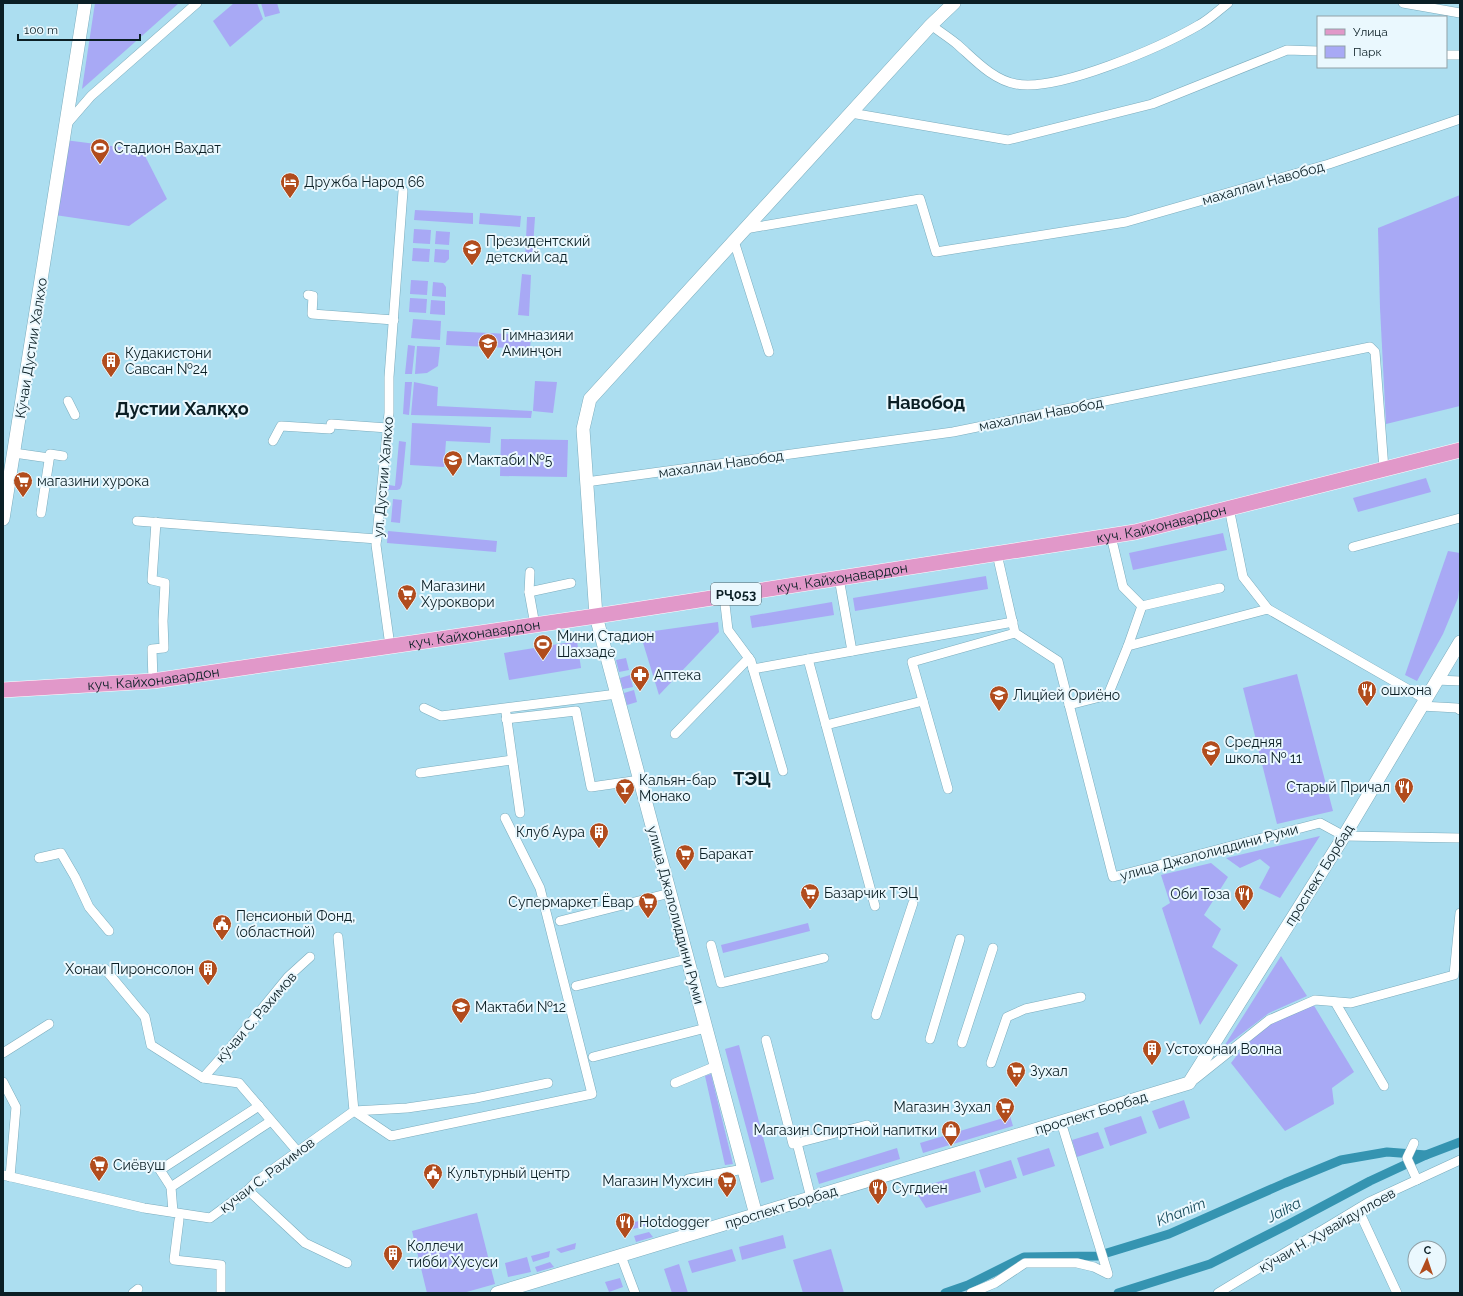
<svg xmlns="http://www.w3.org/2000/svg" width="1463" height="1296" font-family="Raleway,sans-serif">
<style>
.green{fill:#a8a9f5}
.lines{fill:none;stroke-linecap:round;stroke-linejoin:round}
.canal{stroke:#3594b1;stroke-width:9}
.street-casing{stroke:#7bacbd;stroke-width:10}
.secondary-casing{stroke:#7bacbd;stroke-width:14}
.primary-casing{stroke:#fff;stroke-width:16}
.street{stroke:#fff;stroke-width:9}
.secondary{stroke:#fff;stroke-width:13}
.primary{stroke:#e198c9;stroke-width:15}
.labels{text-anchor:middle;stroke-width:4;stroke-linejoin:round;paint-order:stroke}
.shield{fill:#eaf8fe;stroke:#4e6066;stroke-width:1}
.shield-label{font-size:13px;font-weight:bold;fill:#0b1f25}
.poi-label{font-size:14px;fill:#0b1f25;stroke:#eaf8fe;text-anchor:start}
.street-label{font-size:14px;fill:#0b1f25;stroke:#eaf8fe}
.water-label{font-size:15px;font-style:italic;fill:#14495a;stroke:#eaf8fe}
.district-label{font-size:18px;font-weight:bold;fill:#0b1f25;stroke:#eaf8fe}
</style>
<rect width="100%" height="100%" fill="#acdef0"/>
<!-- green -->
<g class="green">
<path d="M 95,3 L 179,3 L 82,89 Z"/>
<path d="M 234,3 L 257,3 L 263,19 L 230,47 L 213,21 Z"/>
<path d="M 261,3 L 277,3 L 280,13 L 265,17 Z"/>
<path d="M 65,140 L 142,150 L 167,199 L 129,226 L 55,215 Z"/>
<path d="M 1460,195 L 1460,406 L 1386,424 L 1380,308 L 1378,228 Z"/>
<path d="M 415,210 L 473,213 L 473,224 L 414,220 Z"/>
<path d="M 480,213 L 521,216 L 520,227 L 479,224 Z"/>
<path d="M 527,217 L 535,217 L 532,262 L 525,261 Z"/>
<path d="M 414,229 L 431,230 L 430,244 L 413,243 Z"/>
<path d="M 436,231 L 450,232 L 449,245 L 435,244 Z"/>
<path d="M 413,248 L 430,249 L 429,262 L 412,261 Z"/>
<path d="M 435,249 L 449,250 L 449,259 L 445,263 L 434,262 Z"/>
<path d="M 522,274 L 531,275 L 529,316 L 518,315 Z"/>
<path d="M 411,280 L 428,281 L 427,295 L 410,294 Z"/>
<path d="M 433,282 L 443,283 L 446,287 L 446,297 L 432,296 Z"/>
<path d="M 410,298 L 427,299 L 426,313 L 409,312 Z"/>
<path d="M 431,300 L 445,301 L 445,315 L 430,314 Z"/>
<path d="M 413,319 L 441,321 L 440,340 L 411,338 Z"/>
<path d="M 447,331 L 531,335 L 530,349 L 446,345 Z"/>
<path d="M 408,345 L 415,346 L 412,374 L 405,374 Z"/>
<path d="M 417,346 L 440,347 L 438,366 L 427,373 L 415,374 Z"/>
<path d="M 535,381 L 557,382 L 553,413 L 533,411 Z"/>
<path d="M 405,382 L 412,382 L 409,415 L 403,414 Z"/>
<path d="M 414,382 L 438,387 L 437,406 L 532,411 L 531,418 L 411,415 Z"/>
<path d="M 412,423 L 491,427 L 490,443 L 446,441 L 444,467 L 410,465 Z"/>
<path d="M 501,439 L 568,440 L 567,477 L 500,476 Z"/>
<path d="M 399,441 L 406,442 L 402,484 L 400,489 L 397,490 L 388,490 L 389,485 L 395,486 Z"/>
<path d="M 1426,478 L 1431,492 L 1358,512 L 1353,498 Z"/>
<path d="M 393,499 L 402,500 L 400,523 L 391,522 Z"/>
<path d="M 388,531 L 497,541 L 496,552 L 387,543 Z"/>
<path d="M 1223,533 L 1227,550 L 1133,570 L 1129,553 Z"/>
<path d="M 1448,551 L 1460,553 L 1460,581 L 1458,598 L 1443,634 L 1417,681 L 1405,675 Z"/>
<path d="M 986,576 L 988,589 L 855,611 L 853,598 Z"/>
<path d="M 832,602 L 834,615 L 752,628 L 750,616 Z"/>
<path d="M 718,622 L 719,632 L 659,695 L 640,633 Z"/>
<path d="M 577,641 L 581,668 L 509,680 L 504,653 Z"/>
<path d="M 626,658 L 629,670 L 619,672 L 616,660 Z"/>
<path d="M 1297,674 L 1333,811 L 1277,824 L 1243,688 Z"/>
<path d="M 630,675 L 633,687 L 623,689 L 620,678 Z"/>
<path d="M 634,690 L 637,702 L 627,705 L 624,693 Z"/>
<path d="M 1320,836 L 1280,898 L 1259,888 L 1270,867 L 1260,859 L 1240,868 L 1226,858 Z"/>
<path d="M 1211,863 L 1228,877 L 1204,915 L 1221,929 L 1212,947 L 1238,965 L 1200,1025 L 1162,908 L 1170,903 L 1161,875 Z"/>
<path d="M 808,923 L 810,931 L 723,953 L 721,945 Z"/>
<path d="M 1281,956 L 1307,996 L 1269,1013 L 1223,1048 Z"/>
<path d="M 1313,1004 L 1354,1072 L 1332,1088 L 1334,1104 L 1285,1131 L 1231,1063 L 1244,1046 L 1270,1024 Z"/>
<path d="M 739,1045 L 774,1179 L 761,1183 L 725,1049 Z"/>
<path d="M 711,1074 L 733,1164 L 725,1165 L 705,1076 Z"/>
<path d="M 1184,1100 L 1190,1118 L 1159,1129 L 1152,1111 Z"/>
<path d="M 1010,1116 L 1013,1126 L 923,1153 L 920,1143 Z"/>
<path d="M 1141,1116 L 1147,1133 L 1110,1146 L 1104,1128 Z"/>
<path d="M 1098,1132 L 1104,1148 L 1077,1157 L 1072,1140 Z"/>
<path d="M 897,1148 L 900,1159 L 819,1184 L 816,1173 Z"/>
<path d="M 1049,1148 L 1055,1166 L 1023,1176 L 1017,1158 Z"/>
<path d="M 1011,1160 L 1017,1178 L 985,1188 L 979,1170 Z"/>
<path d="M 975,1171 L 981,1192 L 926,1208 L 914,1189 Z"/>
<path d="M 477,1213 L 495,1284 L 463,1293 L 427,1293 L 412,1231 Z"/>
<path d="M 650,1218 L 649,1225 L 633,1229 L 631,1223 Z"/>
<path d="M 649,1232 L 653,1237 L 636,1242 L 634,1236 Z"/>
<path d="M 783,1235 L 786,1248 L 742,1260 L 739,1247 Z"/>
<path d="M 576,1243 L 575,1249 L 561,1253 L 556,1249 Z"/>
<path d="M 732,1249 L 736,1261 L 692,1273 L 688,1261 Z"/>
<path d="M 831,1249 L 844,1293 L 803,1293 L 793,1260 Z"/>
<path d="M 550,1251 L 549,1257 L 533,1262 L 531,1256 Z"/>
<path d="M 527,1257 L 531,1272 L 508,1277 L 505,1263 Z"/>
<path d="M 550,1262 L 554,1267 L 537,1272 L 535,1267 Z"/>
<path d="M 679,1264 L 688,1293 L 672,1293 L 664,1269 Z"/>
<path d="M 620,1278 L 623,1287 L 609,1292 L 605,1282 Z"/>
</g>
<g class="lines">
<!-- canal -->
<g class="canal">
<path d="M 945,1293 L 968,1285 L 1024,1257 L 1097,1256 L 1169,1234 L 1285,1183 L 1341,1160 L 1387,1152 L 1426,1155"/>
<path d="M 1118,1293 L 1210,1264 L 1289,1224 L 1370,1181 L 1426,1155 L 1460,1142"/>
</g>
<!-- street casing -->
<g class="street-casing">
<g id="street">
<path d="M 1403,3 L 1460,13"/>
<path d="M 931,25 C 940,32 950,38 958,45 C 975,60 993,80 1016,84 C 1058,92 1161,47 1199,25 C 1210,19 1219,10 1228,3"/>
<path d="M 1446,55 L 1460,55"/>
<path d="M 851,113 L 1008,140 L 1152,104 L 1287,50 L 1318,51"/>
<path d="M 65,126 L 91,96 L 197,3"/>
<path d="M 745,229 L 920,199 L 936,252 L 1126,222 L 1329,164 L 1460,119"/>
<path d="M 734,241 L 769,352"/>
<path d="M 308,295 L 313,296 L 312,314 L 394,320"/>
<path d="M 68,401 L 75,415"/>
<path d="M 331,424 L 388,428"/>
<path d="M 273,441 L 281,426 L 330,429"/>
<path d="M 14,453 L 49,458"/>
<path d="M 586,482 L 953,432 L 1370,347 L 1375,352 L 1384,469"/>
<path d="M 1229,508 L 1243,577 L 1268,609"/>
<path d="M 41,513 L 50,454 L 63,456"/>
<path d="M 137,521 L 377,539"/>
<path d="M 1111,536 L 1123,587 L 1142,606"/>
<path d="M 1353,547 L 1460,518"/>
<path d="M 997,554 L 1015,633 L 1058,661 L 1113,877 L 1320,823 L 1344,836 L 1460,838"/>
<path d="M 530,572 L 529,592 L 535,625"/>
<path d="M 839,578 L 852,651"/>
<path d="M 529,592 L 571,583"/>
<path d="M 724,596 L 728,630 L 751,661 L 753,669 L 1013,622"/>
<path d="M 390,646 L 376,545 L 389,413 L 389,377 L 403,191"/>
<path d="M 1128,646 L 1142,606 L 1220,588"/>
<path d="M 808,659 L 875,906"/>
<path d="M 753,669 L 783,771"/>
<path d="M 1436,680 L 1460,681"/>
<path d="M 153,681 L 152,649 L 164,648 L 163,621 L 165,583 L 152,580 L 156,522"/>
<path d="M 1069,705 L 1108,695 L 1128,646 L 1268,609 L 1425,699"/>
<path d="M 1421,706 L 1457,708 L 1460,710"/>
<path d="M 424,708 L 441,716 L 617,694"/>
<path d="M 506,713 L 520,813"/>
<path d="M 506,719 L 576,711 L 591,787 L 640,780"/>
<path d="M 826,725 L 923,701"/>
<path d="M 675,734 L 749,658"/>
<path d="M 420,773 L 512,760"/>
<path d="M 948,789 L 912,662 L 1015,633"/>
<path d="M 39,858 L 61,853 L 75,877 L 89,907 L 109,931"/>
<path d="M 560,921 L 670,893"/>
<path d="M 711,945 L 721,983 L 824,958"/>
<path d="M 105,969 L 145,1017 L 151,1045 L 203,1078 L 239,1083 L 298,1152"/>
<path d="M 576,986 L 687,959"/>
<path d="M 1335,1002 L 1384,1086"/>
<path d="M 876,1015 L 913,903"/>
<path d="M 930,1039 L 960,939"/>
<path d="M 766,1040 L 793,1144 L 867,1125"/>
<path d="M 962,1043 L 993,948"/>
<path d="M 3,1053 L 49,1024"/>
<path d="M 593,1057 L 706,1028"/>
<path d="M 991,1063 L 1007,1017 L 1025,1009 L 1081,997"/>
<path d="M 203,1078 L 235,1042 L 288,977 L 310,957"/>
<path d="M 1195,1079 L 1269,1020 L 1315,1000 L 1351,1003 L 1454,975 L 1460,913"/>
<path d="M 3,1082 L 16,1107 L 10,1177"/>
<path d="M 675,1083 L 716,1066"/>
<path d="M 354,1111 L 391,1136 L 592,1094 L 540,888 L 505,818"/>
<path d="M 354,1111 L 407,1108 L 476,1098 L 548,1083"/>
<path d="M 796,1139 L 811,1198"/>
<path d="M 1414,1143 L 1407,1158 L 1417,1180"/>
<path d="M 3,1175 L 144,1208 L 210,1218 L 248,1190 L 258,1180 L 354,1111 L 338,937"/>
<path d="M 688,1179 L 744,1169"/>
<path d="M 171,1187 L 160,1170 L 259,1106"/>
<path d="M 248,1190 L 305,1243 L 347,1263"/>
<path d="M 1358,1209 L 1397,1293"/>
<path d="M 173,1212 L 171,1187 L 271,1121"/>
<path d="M 179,1220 L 174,1260 L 221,1265 L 221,1293"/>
<path d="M 621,1256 L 635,1293"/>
<path d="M 133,1293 L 138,1289"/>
<path d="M 971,1293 L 995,1283 L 1025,1263 L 1077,1263 L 1094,1267 L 1108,1274 L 1061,1122"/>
<path d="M 1218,1293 L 1369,1202 L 1460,1160"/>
</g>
</g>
<!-- secondary casing -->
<g class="secondary-casing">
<g id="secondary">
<path d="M 3,519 L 85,3"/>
<path d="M 756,1215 L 596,616 L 583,429 L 590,399 L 931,25 L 954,3"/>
<path d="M 497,1293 L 1189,1083 L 1344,836 L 1460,642"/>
</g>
</g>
<!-- primary casing -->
<g class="primary-casing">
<g id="primary">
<path id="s1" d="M 3,690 L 153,681 L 596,616 L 1135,532 L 1460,450"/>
</g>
</g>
<!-- street -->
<use href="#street" class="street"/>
<!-- secondary -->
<use href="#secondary" class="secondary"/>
<!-- primary -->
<use href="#primary" class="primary"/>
</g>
<!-- icons -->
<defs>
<g id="stadium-pin" transform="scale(1)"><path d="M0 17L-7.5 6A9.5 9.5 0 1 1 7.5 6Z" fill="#b14c1d" stroke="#eaf8fe"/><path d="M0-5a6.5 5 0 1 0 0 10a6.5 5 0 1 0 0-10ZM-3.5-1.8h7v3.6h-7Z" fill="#fff"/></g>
<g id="hotel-pin" transform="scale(1)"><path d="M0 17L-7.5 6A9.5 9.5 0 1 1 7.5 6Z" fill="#b14c1d" stroke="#eaf8fe"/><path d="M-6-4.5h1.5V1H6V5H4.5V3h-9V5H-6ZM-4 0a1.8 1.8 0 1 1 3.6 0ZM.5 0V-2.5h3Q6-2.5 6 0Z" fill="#fff"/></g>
<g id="school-pin" transform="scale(1)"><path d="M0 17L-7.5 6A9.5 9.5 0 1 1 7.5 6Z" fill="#b14c1d" stroke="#eaf8fe"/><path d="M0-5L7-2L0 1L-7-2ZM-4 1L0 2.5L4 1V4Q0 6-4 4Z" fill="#fff"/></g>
<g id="building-pin" transform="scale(1)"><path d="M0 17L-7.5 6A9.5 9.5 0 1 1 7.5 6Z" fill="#b14c1d" stroke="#eaf8fe"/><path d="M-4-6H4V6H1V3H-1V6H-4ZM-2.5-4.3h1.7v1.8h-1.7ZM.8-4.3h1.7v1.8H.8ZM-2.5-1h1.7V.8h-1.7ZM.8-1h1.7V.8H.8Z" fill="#fff"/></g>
<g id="supermarket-pin" transform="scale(1)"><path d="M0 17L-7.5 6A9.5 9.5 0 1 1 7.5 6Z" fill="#b14c1d" stroke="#eaf8fe"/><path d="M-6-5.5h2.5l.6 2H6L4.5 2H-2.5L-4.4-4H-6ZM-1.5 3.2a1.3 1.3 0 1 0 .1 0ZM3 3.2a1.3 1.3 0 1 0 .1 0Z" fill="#fff"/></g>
<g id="pharmacy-pin" transform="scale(1)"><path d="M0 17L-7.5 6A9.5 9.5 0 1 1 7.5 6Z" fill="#b14c1d" stroke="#eaf8fe"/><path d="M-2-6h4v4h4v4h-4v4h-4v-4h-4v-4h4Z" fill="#fff"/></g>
<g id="restaurant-pin" transform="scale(1)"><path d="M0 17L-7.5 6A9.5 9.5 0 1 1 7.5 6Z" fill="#b14c1d" stroke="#eaf8fe"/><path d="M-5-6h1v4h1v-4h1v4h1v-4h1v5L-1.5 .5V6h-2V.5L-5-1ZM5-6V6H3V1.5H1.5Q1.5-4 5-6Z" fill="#fff"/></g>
<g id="bar-pin" transform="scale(1)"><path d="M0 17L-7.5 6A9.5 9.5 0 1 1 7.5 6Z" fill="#b14c1d" stroke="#eaf8fe"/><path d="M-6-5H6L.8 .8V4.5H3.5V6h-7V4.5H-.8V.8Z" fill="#fff"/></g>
<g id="civic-pin" transform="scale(1)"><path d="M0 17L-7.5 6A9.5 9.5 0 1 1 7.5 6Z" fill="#b14c1d" stroke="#eaf8fe"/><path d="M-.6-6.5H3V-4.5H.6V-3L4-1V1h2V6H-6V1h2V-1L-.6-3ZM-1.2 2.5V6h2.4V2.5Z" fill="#fff"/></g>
<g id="shop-pin" transform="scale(1)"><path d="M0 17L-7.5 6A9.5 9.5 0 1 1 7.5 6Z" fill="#b14c1d" stroke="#eaf8fe"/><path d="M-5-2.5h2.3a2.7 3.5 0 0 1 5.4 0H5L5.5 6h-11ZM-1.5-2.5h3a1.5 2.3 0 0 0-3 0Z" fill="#fff"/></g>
</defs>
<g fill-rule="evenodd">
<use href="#stadium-pin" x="100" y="148"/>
<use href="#hotel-pin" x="290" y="182"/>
<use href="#school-pin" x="472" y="249"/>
<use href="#school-pin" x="488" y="343"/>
<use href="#building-pin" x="111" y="361"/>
<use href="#school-pin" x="453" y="460"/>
<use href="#supermarket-pin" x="23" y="481"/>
<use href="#supermarket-pin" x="407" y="594"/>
<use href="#stadium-pin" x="543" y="644"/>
<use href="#pharmacy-pin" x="640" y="675"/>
<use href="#restaurant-pin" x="1367" y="690"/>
<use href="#school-pin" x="999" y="695"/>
<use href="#school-pin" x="1211" y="750"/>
<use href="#restaurant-pin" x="1404" y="787"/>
<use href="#bar-pin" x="625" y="788"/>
<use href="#building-pin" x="599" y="832"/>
<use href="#supermarket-pin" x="685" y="854"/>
<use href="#supermarket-pin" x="810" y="893"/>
<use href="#restaurant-pin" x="1244" y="894"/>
<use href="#supermarket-pin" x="648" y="902"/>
<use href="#civic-pin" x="222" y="924"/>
<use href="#building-pin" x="208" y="969"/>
<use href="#school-pin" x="461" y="1007"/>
<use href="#building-pin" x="1152" y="1049"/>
<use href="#supermarket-pin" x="1016" y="1071"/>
<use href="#supermarket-pin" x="1005" y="1107"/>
<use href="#shop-pin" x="951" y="1130"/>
<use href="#supermarket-pin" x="99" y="1165"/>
<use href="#civic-pin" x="433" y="1173"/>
<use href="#supermarket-pin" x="727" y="1181"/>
<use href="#restaurant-pin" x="878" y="1188"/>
<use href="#restaurant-pin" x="625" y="1222"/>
<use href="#building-pin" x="393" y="1254"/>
</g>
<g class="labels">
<!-- shield labels -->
<rect class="shield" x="711" y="583" width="50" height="22" rx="3"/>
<g class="shield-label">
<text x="736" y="599">РҶ053</text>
</g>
<!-- poi labels -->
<g class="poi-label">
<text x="114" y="153">Стадион Ваҳдат</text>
<text x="304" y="187">Дружба Народ 66</text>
<text x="486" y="246">Президентский<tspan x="486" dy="16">детский сад</tspan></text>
<text x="502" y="340">Гимназияи<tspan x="502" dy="16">Аминҷон</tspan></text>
<text x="125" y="358">Кудакистони<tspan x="125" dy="16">Савсан №24</tspan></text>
<text x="467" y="465">Мактаби №5</text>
<text x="37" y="486">магазини хурока</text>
<text x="421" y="591">Магазини<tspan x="421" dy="16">Хуроквори</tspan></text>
<text x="557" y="641">Мини Стадион<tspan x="557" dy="16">Шахзаде</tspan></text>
<text x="654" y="680">Аптека</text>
<text x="1381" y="695">ошхона</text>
<text x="1013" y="700">Лицйей Ориёно</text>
<text x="1225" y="747">Средняя<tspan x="1225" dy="16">школа № 11</tspan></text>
<text x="639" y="785">Кальян-бар<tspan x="639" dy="16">Монако</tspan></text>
<text x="1390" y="792" text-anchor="end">Старый Причал</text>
<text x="585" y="837" text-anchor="end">Клуб Аура</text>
<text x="699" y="859">Баракат</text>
<text x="824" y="898">Базарчик ТЭЦ</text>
<text x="1230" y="899" text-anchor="end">Оби Тоза</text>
<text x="634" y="907" text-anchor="end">Супермаркет Ёвар</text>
<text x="236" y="921">Пенсионый Фонд,<tspan x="236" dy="16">(областной)</tspan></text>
<text x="194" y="974" text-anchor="end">Хонаи Пиронсолон</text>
<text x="475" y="1012">Мактаби №12</text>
<text x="1166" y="1054">Устохонаи Волна</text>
<text x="1030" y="1076">Зухал</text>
<text x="991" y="1112" text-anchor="end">Магазин Зухал</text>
<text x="937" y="1135" text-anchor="end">Магазин Спиртной напитки</text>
<text x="113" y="1170">Сиёвуш</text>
<text x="447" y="1178">Культурный центр</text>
<text x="713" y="1186" text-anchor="end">Магазин Мухсин</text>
<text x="892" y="1193">Сугдиен</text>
<text x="639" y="1227">Hotdogger</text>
<text x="407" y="1251">Коллечи<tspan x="407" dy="16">тибби Хусуси</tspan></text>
</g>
<!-- street labels -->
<g class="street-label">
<text transform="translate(1263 183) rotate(-16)" y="5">махаллаи Навобод</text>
<text transform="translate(31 348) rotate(-81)" y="5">Кӯчаи Дустии Халкхо</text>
<text transform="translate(1041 414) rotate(-11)" y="5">махаллаи Навобод</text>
<text transform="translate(721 464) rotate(-8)" y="5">махаллаи Навобод</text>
<text transform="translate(383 477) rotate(-85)" y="5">ул. Дустии Халкхо</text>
<text dy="5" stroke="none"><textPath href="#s1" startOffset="1171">куч. Кайхонавардон</textPath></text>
<text dy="5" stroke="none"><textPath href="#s1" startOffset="847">куч. Кайхонавардон</textPath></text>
<text dy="5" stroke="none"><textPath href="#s1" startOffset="475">куч. Кайхонавардон</textPath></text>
<text dy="5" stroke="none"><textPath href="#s1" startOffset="151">куч. Кайхонавардон</textPath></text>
<text transform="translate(1209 852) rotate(-15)" y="5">улица Джалолиддини Руми</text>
<text transform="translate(1319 875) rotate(-58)" y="5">проспект Борбад</text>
<text transform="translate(676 915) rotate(75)" y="5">улица Джалолиддини Руми</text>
<text transform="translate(256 1017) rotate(-49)" y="5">кӯчаи С. Рахимов</text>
<text transform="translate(1091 1113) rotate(-17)" y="5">проспект Борбад</text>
<text transform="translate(267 1175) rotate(-37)" y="5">кучаи С. Рахимов</text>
<text transform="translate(781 1207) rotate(-17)" y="5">проспект Борбад</text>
<text transform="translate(1327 1230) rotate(-30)" y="5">кӯчаи Н. Ҳувайдуллоев</text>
</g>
<!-- water labels -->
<g class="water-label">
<text transform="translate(1284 1210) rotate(-27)" y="5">Jaika</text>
<text transform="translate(1181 1212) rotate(-22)" y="5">Khanim</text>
</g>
<!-- district labels -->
<g class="district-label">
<text x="926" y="409">Навобод</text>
<text x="182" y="415">Дустии Халқҳо</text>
<text x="752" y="785">ТЭЦ</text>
</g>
</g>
<!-- border -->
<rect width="1463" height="1296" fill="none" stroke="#0b1f25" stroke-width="8"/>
<!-- legend -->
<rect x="1317" y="16" width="130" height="52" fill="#eaf8fe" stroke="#91a1a7"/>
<rect x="1325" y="29" width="20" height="6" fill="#e198c9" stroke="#91a1a7"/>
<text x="1353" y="36" font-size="12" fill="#0b1f25">Улица</text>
<rect x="1325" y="46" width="20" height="12" fill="#a8a9f5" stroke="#91a1a7"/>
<text x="1353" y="56" font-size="12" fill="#0b1f25">Парк</text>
<!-- north arrow -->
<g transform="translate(1427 1260) rotate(3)"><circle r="19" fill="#eaf8fe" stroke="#91a1a7"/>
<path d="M0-3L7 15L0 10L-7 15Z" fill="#b14c1d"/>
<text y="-6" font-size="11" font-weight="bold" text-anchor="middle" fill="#0b1f25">С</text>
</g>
<!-- scale -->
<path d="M18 34v6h122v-6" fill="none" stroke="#0b1f25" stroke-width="2"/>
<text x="24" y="34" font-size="12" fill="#0b1f25" stroke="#eaf8fe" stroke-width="3" paint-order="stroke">100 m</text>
</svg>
